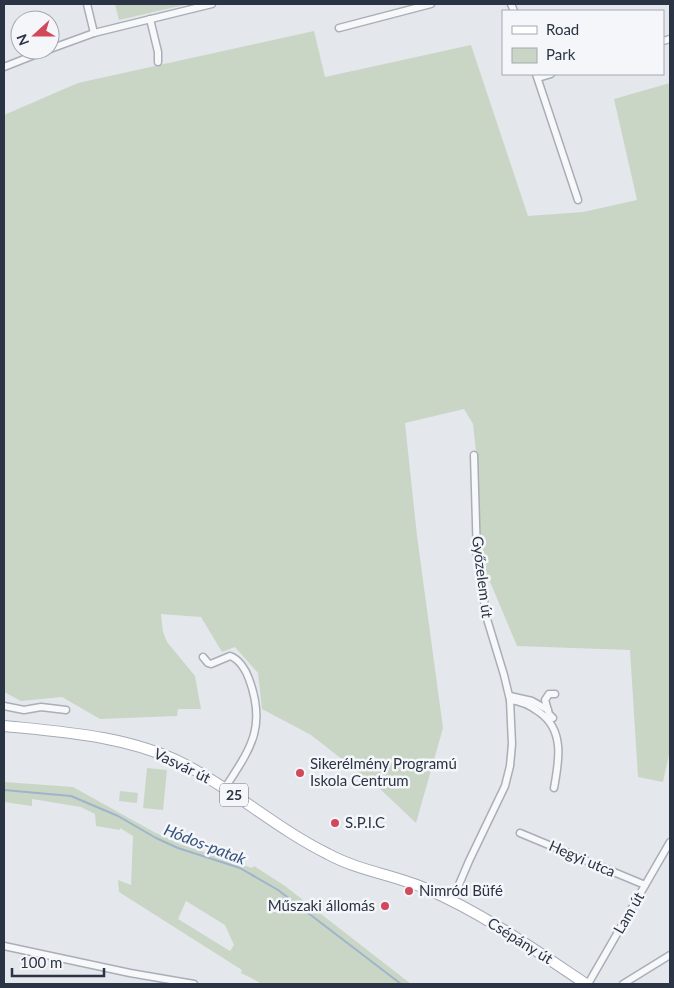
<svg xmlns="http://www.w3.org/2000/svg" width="674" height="988" font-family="Lato,sans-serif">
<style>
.green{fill:#c9d6c5;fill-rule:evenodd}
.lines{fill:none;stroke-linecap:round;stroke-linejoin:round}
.stream{stroke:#9fb4cc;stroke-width:2}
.street-casing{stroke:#a9aeb7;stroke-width:9}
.primary-casing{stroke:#a3abb8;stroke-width:12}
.street{stroke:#f7f8fa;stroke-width:6}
.primary{stroke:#fff;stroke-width:10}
.poi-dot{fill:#d1495b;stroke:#f4f6f9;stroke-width:2}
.labels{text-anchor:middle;stroke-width:5;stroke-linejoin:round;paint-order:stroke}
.shield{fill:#f4f6f9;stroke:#676e7b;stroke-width:1}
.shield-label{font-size:14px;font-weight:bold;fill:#2b3445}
.street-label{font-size:15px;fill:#2b3445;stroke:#f4f6f9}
.poi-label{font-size:15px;fill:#2b3445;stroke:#f4f6f9;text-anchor:start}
.water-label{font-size:16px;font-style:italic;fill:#34527a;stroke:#f4f6f9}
</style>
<rect width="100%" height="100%" fill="#e4e7ec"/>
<!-- green -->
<g class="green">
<path d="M 115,4 L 188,4 L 119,20 Z"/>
<path d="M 314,31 L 325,77 L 471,45 L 528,216 L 583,212 L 637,200 L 614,99 L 670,83 L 670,750 L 663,782 L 638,777 L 630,650 L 517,646 L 480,558 L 477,460 L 473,424 L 464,409 L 405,423 L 417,536 L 443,728 L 416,823 L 379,788 L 311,735 L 262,709 L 258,673 L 235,647 L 222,652 L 201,617 L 161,614 L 163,632 L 167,642 L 195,676 L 201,709 L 178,709 L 177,716 L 100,719 L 62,697 L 21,701 L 4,692 L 4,115 L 78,83 Z"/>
<path d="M 147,768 L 167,770 L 163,810 L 143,808 Z"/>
<path d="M 4,782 L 73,787 L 154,832 L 180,844 L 252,868 L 254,866 L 285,886 L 411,984 L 258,984 L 259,982 L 241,973 L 242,970 L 119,892 L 118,880 L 131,885 L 133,836 L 120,828 L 120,830 L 96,826 L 95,814 L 81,807 L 32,799 L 32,806 L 4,802 ZM 186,901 L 225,925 L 234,945 L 230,951 L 178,919 Z"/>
<path d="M 120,791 L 138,793 L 137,803 L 119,801 Z"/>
</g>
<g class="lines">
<!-- stream -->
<path class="stream" d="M 4,790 L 71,796 L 118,816 L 156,838 L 178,848 L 240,868 L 278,890 L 401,984"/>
<!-- street casing -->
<g class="street-casing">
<g id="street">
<path d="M 87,4 L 94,33"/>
<path d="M 511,4 L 514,11"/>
<path d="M 150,19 L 158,52 L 158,62"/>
<path d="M 339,28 L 431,4"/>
<path d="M 663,41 L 670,39"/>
<path d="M 50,49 L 94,33 L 212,4"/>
<path d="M 4,67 L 47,50"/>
<path d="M 536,74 L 578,200"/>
<path d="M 538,78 L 551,74"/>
<path d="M 203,657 L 208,663 L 211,664 L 230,656 C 239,659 246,670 249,679 C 267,728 250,749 225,788"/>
<path d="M 510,696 L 532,701 L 548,710"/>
<path d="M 510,700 C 520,701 531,706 539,712 C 565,730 559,761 554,788"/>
<path d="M 4,706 L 24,710 L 41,707 L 66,710"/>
<path d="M 553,718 L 549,714 L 545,700 L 549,694 L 555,694"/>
<path d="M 520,833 L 645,885"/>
<path d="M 452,901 L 469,861 L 505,786 L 510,766 L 512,744 L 510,700 L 504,675 L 487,619 L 477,557 L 474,455"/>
<path d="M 4,946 L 130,973 L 194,984"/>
<path d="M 588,984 L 670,842"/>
<path d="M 623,984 L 670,955"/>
</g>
</g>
<!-- primary casing -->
<g class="primary-casing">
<path id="primary" d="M 4,726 C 64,732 129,736 184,764 C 234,790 277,829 328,854 C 359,871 395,875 427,889 C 484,914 535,950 586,984"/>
</g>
<!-- street -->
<use href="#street" class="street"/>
<!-- primary -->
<use href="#primary" class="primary"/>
</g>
<!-- markers -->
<g class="poi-dot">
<circle cx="300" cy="773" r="5"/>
<circle cx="335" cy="823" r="5"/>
<circle cx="409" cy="891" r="5"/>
<circle cx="385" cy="906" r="5"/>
</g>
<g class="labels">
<!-- shield labels -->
<rect class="shield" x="220" y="783.5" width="28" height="23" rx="4"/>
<g class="shield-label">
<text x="234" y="800">25</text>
</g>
<!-- street labels -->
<g class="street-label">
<text transform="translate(482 577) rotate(83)" y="5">Győzelem út</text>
<text transform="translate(182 766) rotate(26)" y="5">Vasvár út</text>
<text transform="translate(582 859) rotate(23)" y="5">Hegyi utca</text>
<text transform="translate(629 913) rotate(-60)" y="5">Lam út</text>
<text transform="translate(520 941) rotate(32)" y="5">Csépány út</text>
</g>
<!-- poi labels -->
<g class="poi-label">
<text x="310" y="769">Sikerélmény Programú<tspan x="310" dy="17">Iskola Centrum</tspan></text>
<text x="345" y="828">S.P.I.C</text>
<text x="419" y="896">Nimród Büfé</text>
<text x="375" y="911" text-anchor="end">Műszaki állomás</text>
</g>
<!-- water labels -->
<g class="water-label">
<text transform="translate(205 844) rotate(21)" y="6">Hódos-patak</text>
</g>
</g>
<!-- border -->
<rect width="674" height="988" fill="none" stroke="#2b3445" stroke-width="10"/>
<!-- legend -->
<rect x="502" y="10" width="162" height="65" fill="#f4f6f9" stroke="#a4a8b1"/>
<rect x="512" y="26" width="25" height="8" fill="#ffffff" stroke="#a4a8b1"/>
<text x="546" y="35" font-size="15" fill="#2b3445">Road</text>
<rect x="512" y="48" width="25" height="15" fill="#c9d6c5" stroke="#a4a8b1"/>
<text x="546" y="60" font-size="15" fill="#2b3445">Park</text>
<!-- north arrow -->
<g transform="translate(35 35) rotate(249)"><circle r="24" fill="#f4f6f9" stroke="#a4a8b1"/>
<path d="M0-4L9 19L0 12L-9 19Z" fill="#d1495b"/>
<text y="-8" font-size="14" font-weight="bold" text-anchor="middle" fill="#2b3445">N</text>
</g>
<!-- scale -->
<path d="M12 968v8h92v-8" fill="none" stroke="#2b3445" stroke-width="2.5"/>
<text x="20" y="968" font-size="15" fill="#2b3445" stroke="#f4f6f9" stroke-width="4" paint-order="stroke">100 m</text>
</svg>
